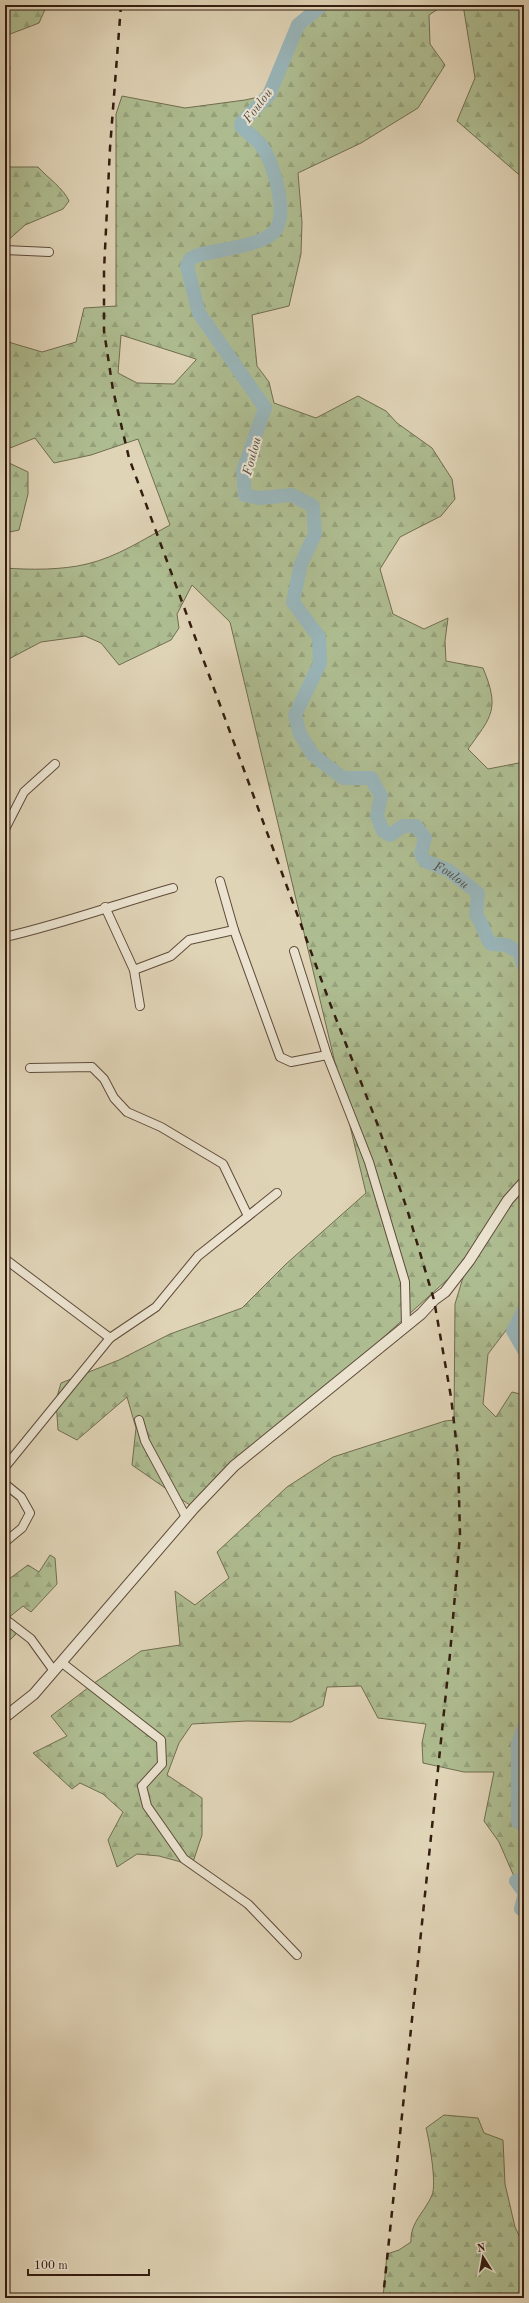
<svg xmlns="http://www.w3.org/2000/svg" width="529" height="2303" font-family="'Old Standard TT',serif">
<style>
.forest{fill:url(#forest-firs);stroke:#716d50;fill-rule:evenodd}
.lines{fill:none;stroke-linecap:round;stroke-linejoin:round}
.river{stroke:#99b5b9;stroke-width:14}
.minor-casing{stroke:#5f4b3a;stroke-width:10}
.tertiary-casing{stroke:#5f4b3a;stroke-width:12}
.minor{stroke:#ebe3d0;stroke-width:8}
.tertiary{stroke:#ebe3d0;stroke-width:10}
.rail{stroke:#341d10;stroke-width:2.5;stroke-dasharray:7 7;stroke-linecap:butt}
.labels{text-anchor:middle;stroke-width:4;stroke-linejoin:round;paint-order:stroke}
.water-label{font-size:13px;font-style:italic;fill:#524b43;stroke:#ebe3d0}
</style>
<defs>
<pattern id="forest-firs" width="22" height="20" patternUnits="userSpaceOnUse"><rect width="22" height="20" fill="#aebd91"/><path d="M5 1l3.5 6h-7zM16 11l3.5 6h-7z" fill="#96a27c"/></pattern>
</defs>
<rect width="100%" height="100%" fill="#e0d4b7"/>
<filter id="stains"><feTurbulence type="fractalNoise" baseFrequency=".005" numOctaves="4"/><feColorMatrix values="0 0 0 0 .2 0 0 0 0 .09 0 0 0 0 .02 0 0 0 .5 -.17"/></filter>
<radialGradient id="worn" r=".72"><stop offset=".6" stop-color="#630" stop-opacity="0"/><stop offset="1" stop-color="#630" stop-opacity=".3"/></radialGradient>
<!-- forest -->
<g class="forest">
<path d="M 5,5 L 47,5 L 39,23 L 5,36 Z"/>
<path d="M 321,5 L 444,5 L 429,15 L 430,44 L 445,65 L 418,108 L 361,143 L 298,173 L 302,222 L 301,254 L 289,306 L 252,315 L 257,366 L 269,382 L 274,403 L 316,418 L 358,396 L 386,411 L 397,423 L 432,448 L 452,479 L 455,499 L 441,516 L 400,537 L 380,569 L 393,614 L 424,629 L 448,618 L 445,641 L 446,661 L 483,668 C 500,709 492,716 468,749 L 488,769 L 524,762 L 524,1310 L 513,1331 L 507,1329 L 488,1354 L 483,1404 L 496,1417 L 512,1392 L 524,1395 L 524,1892 L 516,1881 L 499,1842 L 484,1821 L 494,1772 L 464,1772 L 423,1763 L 422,1743 L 426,1724 L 378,1718 L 361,1686 L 327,1687 L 323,1706 L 291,1722 L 247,1721 L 192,1724 L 179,1743 L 167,1775 L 202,1798 L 202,1835 L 192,1865 L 159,1856 L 137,1854 L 117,1867 L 108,1840 L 123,1812 L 103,1794 L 80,1783 L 72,1789 L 33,1753 L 67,1736 L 51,1716 L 97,1681 L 141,1651 L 180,1645 L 175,1591 L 195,1605 L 229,1578 L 217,1552 L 287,1487 L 333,1457 L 445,1421 L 454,1420 L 455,1304 L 468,1261 L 194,1508 L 132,1465 L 136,1428 L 127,1397 L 77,1440 L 58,1430 L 56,1400 L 61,1383 L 119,1360 L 170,1334 L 242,1308 L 286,1264 L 366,1193 L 230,622 L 192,585 L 177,614 L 179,628 L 171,640 L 119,665 L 101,643 L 85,636 L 41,642 L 5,661 L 5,568 C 30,570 63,570 87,564 C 117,557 144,539 170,525 L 138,439 L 91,455 L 54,463 L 35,438 L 5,450 L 5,341 L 42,352 L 76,342 L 84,308 L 116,306 L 116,114 L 122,96 L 185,108 L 245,100 L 268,95 L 298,25 ZM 121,335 L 196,359 L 196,360 L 174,384 L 137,383 L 118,373 Z"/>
<path d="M 463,5 L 524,5 L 524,179 L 457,121 L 475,78 Z"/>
<path d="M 5,61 L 10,66 L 5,102 Z"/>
<path d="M 5,167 L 38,167 C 48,178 64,189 69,201 L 63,209 L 25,225 L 5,243 Z"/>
<path d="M 5,461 L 28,472 L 28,494 L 19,530 L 5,533 Z"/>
<path d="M 50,1555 L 55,1558 L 57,1584 L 31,1612 L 23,1606 L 7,1619 L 18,1632 L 5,1645 L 5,1582 L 28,1565 L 39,1572 Z"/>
<path d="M 444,2115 L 478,2118 L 484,2133 L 503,2140 L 505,2184 L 515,2227 L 524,2246 L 524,2298 L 383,2298 L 387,2254 L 399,2250 L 411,2242 C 410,2222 425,2212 432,2195 C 437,2184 429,2139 426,2128 Z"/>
</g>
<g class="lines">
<!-- river -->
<g class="river">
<path id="s1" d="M 322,5 L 298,25 L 269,95 L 242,122 L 241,126 C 248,133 258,140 263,148 C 274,164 289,216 274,232 C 260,246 218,250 198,255 L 190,259 L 187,266 L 199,313 L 265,408 L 243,471 L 245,495 L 259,498 L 292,495 L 313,506 L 315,534 L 301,564 L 293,602 L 319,637 L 320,663 L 295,715 L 300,734 L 313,755 L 343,778 L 371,778 L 381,796 L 377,816 L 383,831 L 390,835 L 403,826 L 416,826 L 425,838 L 421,854 L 425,861 L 448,870 L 478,893 L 476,915 C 484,924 483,934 491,944 L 506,945 L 519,952 L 524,966"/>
<path d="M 524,1310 L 513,1331 L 524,1350"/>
<path d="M 524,1727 L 518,1744 L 518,1822 L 524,1825"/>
<path d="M 524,1878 L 516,1881 L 524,1892"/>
<path d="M 524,1897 L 521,1909 L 524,1910"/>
</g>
<!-- minor casing -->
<g class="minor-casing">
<g id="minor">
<path d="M 5,250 L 49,252"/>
<path d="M 5,829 L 24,792 L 55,764"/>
<path d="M 220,881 L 234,930 L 280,1057 L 291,1062 L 327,1055"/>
<path d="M 105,907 L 134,970 L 140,1006"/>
<path d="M 5,937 C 62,924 117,904 173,888"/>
<path d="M 294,951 L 327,1055 L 369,1162 L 405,1282 L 406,1326"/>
<path d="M 134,970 L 171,956 L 189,940 L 234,930"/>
<path d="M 30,1068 L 92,1067 L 104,1079 L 114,1098 L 127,1112 L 161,1127 L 223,1164 L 248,1216"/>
<path d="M 5,1259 L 110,1338"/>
<path d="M 139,1420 L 145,1441 L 186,1517"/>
<path d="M 5,1467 L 110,1338 L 156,1307 L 198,1256 L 277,1193"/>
<path d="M 5,1484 L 21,1497 L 30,1513 L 22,1528 L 5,1542"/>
<path d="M 5,1619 L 31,1639 L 54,1671"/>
<path d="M 61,1662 L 161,1740 L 162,1764 L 142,1786 L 147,1806 L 184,1859 L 248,1904 L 297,1955"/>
</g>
</g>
<!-- tertiary casing -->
<g class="tertiary-casing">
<path id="tertiary" d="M 5,1717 L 34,1694 L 194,1508 L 234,1466 L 421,1314 L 434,1300 L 445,1292 L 469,1261 L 508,1200 L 524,1182"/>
</g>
<!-- minor -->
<use href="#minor" class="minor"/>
<!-- tertiary -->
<use href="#tertiary" class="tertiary"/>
<!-- rail -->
<path class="rail" d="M 121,5 L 110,148 L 104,270 L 104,331 L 113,390 L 129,458 L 331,1006 L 377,1123 L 407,1209 L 434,1300 L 451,1397 L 458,1457 L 460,1535 L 450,1654 L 383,2298"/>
</g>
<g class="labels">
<!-- water labels -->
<g class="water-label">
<text transform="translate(257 105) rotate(-53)" y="5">Foulou</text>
<text transform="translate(251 456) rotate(-75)" y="5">Foulou</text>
<text dy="5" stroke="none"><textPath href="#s1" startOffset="1193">Foulou</textPath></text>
</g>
</g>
<!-- margin -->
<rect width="529" height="2303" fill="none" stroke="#e0d4b7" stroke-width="20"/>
<rect x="6" y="6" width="517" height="2291" fill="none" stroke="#341d10" stroke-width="2"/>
<rect x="10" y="10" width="509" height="2283" fill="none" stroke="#341d10"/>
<!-- north arrow -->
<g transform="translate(483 2257) rotate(349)" stroke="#ebe3d0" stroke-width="3" paint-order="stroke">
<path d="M0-3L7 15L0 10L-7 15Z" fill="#341d10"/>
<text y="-6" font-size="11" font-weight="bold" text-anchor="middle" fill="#341d10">N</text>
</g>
<!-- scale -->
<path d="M28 2269v6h121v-6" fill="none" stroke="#341d10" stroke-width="2"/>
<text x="34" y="2269" font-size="12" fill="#341d10" stroke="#ebe3d0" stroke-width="3" paint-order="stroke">100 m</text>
<rect width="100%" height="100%" filter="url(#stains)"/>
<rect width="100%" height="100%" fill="url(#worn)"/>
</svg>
